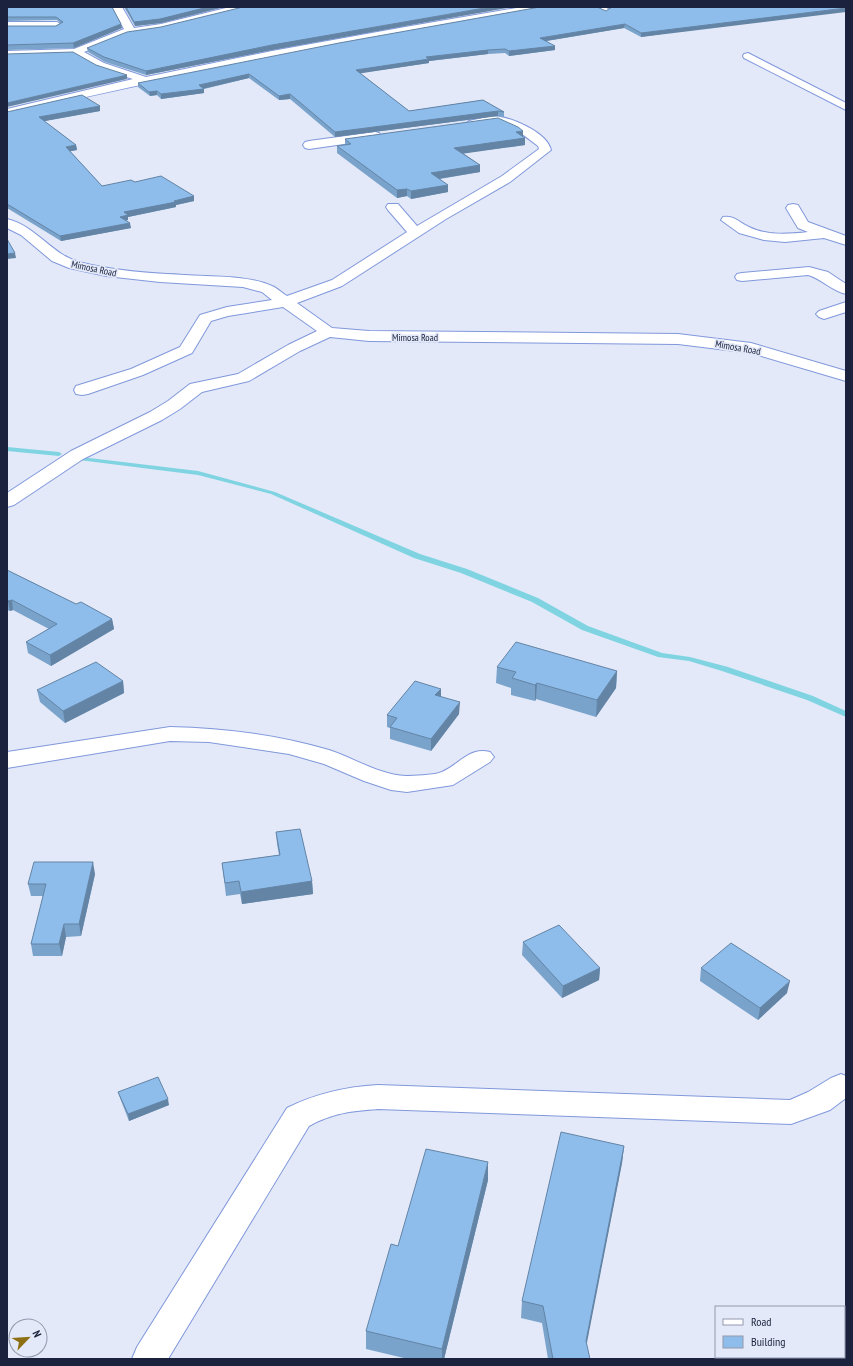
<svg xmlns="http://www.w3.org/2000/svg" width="853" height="1366" font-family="'PT Sans Narrow',sans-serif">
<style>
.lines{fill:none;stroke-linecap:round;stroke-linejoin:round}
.stream{fill:#80d4e2;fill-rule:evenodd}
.minor-casing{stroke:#8098dc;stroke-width:2}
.minor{fill:#fff;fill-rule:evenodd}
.wall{fill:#7aa3cb}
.shaded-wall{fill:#6384a5}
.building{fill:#8ebdec;stroke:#6384a5}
.labels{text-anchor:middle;stroke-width:3.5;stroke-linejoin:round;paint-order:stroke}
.far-street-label{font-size:10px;fill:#1a223d;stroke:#e3e9f8}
</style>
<rect width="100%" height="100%" fill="#e3e9f8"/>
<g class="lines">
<!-- stream -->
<g class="stream">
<path d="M 7,447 L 59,452 L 62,454 L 59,456 L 7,451 Z"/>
<path d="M 81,457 L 198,471 L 275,492 L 420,554 L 467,569 L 538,598 L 588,626 L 662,653 L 690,657 L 728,667 L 813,696 L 846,711 L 846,717 L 807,700 L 722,671 L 689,661 L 658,657 L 582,630 L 532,602 L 461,573 L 414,558 L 271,494 L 198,475 L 79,460 L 79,458 Z"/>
</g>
<!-- minor casing -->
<g class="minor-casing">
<g id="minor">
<path d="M 112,7 L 122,7 L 134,28 L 161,24 L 230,7 L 247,7 L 245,9 L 161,30 L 127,35 L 84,52 L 104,63 L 146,77 L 272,51 L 405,27 L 522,7 L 544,7 L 539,10 C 361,40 183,73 7,115 L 7,109 L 133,79 L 97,68 L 74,55 L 7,57 L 7,51 L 74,49 L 124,29 Z"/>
<path d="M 593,7 L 605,7 L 611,11 L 606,14 Z"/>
<path d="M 7,22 L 57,22 L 62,25 L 57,28 L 7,28 Z"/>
<path d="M 748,53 L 846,103 L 846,110 L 744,58 L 743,56 L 744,54 Z"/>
<path d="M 492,116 C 509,116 547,132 551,150 L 510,182 L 446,219 L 342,286 L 297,303 L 332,328 L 369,331 L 678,334 L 751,343 L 846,371 L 846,381 L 751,353 L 678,344 L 369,341 L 330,337 L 300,351 L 249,381 L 202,392 L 180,409 L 162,420 L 83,459 L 14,505 L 7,507 L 7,493 L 71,451 L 150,412 L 168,401 L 190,384 L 238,374 L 288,345 L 317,331 L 283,307 L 228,316 L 211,321 L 192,353 L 143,375 L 88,394 L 82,395 L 76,394 L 74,390 L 76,386 L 131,369 L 180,347 L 200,315 L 227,307 L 272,300 L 262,292 L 243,287 L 160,282 L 106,276 L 69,268 L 52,261 L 21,235 L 7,228 L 7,219 C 36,226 51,254 79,262 C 113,271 150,273 185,275 C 211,277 248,275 272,286 C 277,288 282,293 287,296 L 332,280 L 407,232 L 388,210 L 386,207 L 388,204 L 398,204 L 417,226 L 502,176 L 539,149 L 538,146 C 524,136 510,122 491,123 C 483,124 476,127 469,125 L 467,123 L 469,121 Z"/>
<path d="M 375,132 L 379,133 L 381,136 L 379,139 L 309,149 L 305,148 L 303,145 L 305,142 L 309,141 Z"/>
<path d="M 793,204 L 798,205 L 808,222 L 846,236 L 846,245 L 824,238 L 785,242 L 764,240 L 739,233 L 721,220 L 723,217 C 734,215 740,223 749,227 C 767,236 789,234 808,232 L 798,228 L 786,208 L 788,205 Z"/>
<path d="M 809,267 L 828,272 L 846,284 L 846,294 C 832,291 822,279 808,275 L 742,281 L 737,280 L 735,277 L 737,274 L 742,273 Z"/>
<path d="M 846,302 L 846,312 L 824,319 L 819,317 L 816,314 L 819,311 Z"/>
<path d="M 170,727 C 224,728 277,735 329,750 C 354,758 379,775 406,776 C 414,776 432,775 439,773 C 458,767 468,746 490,752 L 494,757 L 490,762 L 453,785 L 407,792 L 391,790 L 364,781 L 324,764 L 289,754 L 209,742 L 170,741 L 7,768 L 7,752 Z"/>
<path d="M 841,1074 L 846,1076 L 846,1098 L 830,1110 L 791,1124 L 378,1109 C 351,1111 333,1113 309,1126 L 168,1359 L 132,1359 L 137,1347 L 287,1108 C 317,1093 345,1087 378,1085 L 790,1100 L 808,1092 L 831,1078 Z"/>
</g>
</g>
<!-- minor -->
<use href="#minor" class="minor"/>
</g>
<!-- wall -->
<g class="wall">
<path d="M 7,7 L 122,28 L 74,48 L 7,50 L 7,26 L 56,26 L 60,23 L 57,20 L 7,21 Z"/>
<path d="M 124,7 L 224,7 L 161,23 L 135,26 Z"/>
<path d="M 607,7 L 846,7 L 641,37 L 624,28 L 546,41 L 555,46 L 555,50 L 509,56 L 505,53 L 488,54 L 429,61 L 429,63 L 360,73 L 409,111 L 483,100 L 504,112 L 504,117 L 498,116 L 335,137 L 290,99 L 279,100 L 249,78 L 204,89 L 204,93 L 161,99 L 157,95 L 150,96 L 138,87 L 138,83 L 539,8 L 606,11 L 610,9 Z"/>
<path d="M 405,26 L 272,50 L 146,75 L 105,62 L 88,52 L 87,48 L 161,27 Z"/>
<path d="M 100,106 L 100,111 L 44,121 L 76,145 L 77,150 L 70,151 L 102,186 L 135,182 L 194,196 L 194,201 L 176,205 L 176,207 L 128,217 L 128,220 L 126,220 L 131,228 L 61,241 L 7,208 L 7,112 Z"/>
<path d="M 523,137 L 525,138 L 525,145 L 463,153 L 480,165 L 480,172 L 440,179 L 448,192 L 411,199 L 407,196 L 397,198 L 337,153 L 337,146 L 345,145 L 345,139 Z"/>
<path d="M 7,570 L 76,604 L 112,619 L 114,629 L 51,666 L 28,653 L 26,642 L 49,629 L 13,610 L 10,611 L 7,610 Z"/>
<path d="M 497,667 L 617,671 L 616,688 L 596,717 L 536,699 L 535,701 L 511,695 L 511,688 L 496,683 Z"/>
<path d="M 123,681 L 124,693 L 65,723 L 40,702 L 37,690 Z"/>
<path d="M 441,689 L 441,696 L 459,714 L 431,751 L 390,739 L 390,728 L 387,727 L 387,715 Z"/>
<path d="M 276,832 L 312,881 L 313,894 L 242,904 L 240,894 L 226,896 L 222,863 L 279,855 L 277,844 Z"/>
<path d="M 95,874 L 81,936 L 66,937 L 62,956 L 33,956 L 31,944 L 43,896 L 31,896 L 28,884 Z"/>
<path d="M 523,942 L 600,968 L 599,980 L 562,998 L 522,955 Z"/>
<path d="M 701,968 L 787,993 L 758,1020 L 700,981 Z"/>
<path d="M 118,1092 L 169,1105 L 129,1121 L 120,1098 Z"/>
<path d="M 624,1146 L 622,1163 L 586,1344 L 590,1359 L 548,1359 L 542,1323 L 521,1318 L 522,1301 Z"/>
<path d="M 488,1180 L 444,1359 L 408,1359 L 366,1349 L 366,1331 L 398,1246 Z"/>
</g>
<!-- shaded-wall -->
<g class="shaded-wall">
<path d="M 208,7 L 224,7 L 161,23 L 135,26 L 134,22 Z"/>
<path d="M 490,7 L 513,7 L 405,26 L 272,50 L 146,75 L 146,71 L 272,45 Z"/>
<path d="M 846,8 L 846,12 L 641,37 L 641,33 Z"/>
<path d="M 121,24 L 122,28 L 74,48 L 73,43 Z"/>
<path d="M 625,24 L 624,28 L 540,42 L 540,38 Z"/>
<path d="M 555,46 L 555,50 L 509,56 L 509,51 Z"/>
<path d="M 488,50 L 488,54 L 429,61 L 429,63 L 356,74 L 356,70 L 426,57 Z"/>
<path d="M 249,74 L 249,78 L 202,89 L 204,89 L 204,93 L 161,99 L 161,94 Z"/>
<path d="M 127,75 L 127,79 L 7,107 L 7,103 Z"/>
<path d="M 157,91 L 157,95 L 150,96 L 149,92 Z"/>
<path d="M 290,94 L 290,99 L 279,100 L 279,96 Z"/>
<path d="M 100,106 L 100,111 L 40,122 L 39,117 Z"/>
<path d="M 498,111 L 498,116 L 335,137 L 335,132 Z"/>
<path d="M 523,131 L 523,138 L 525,138 L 525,145 L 454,155 L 454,148 L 516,132 Z"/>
<path d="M 76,145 L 77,150 L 67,152 L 66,147 Z"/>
<path d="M 480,165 L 480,172 L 431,180 L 431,173 Z"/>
<path d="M 448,185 L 448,192 L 411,199 L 411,191 Z"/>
<path d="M 407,189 L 407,196 L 397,198 L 397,190 Z"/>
<path d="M 194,196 L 194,201 L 176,205 L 176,207 L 128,217 L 128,220 L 121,222 L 120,217 L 124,212 Z"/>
<path d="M 130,223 L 131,228 L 61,241 L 60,236 Z"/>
<path d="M 15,253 L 16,258 L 7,259 L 7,254 Z"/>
<path d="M 12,600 L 13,610 L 10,611 L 8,601 Z"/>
<path d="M 112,619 L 114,629 L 51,666 L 50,655 Z"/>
<path d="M 617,671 L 616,688 L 596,717 L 597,700 Z"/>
<path d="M 123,681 L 124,693 L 65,723 L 63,711 Z"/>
<path d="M 537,683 L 536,699 L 535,701 L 535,685 Z"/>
<path d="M 441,689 L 441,700 L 435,695 Z"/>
<path d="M 460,702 L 459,714 L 431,751 L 431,739 Z"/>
<path d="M 93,862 L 95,874 L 81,936 L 79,924 Z"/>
<path d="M 312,881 L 313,894 L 242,904 L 241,892 Z"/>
<path d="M 64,924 L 66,937 L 62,956 L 59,944 Z"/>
<path d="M 600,968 L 599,980 L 562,998 L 563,986 Z"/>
<path d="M 790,981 L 787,993 L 758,1020 L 760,1008 Z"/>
<path d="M 168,1099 L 169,1105 L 129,1121 L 128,1114 Z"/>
<path d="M 624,1146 L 622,1163 L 584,1358 L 586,1341 Z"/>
<path d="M 488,1162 L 488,1180 L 444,1359 L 442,1359 L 442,1349 Z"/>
</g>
<!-- building -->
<g class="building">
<path d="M 7,7 L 112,7 L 121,24 L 73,43 L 7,45 L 7,26 L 56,26 L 63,22 L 56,17 L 7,17 Z"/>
<path d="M 126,7 L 208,7 L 160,19 L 134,22 Z"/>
<path d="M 243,7 L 490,7 L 272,45 L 146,71 L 104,57 L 87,48 L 127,32 L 161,27 Z"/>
<path d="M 540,7 L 597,7 L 606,11 L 612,7 L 846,7 L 846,8 L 641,33 L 625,24 L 540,38 L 555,46 L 509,51 L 505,49 L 488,50 L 426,57 L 429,59 L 356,70 L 409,111 L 483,100 L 504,112 L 498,111 L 335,132 L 290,94 L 279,96 L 249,74 L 199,85 L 204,89 L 161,94 L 157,91 L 149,92 L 138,83 L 339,43 Z"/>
<path d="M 73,52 L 96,65 L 127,75 L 7,103 L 7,54 Z"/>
<path d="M 82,95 L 100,106 L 39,117 L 76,145 L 66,147 L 102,186 L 131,180 L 135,182 L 161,176 L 194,196 L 174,201 L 176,202 L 124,212 L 128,215 L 120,217 L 130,223 L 60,236 L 7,204 L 7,112 Z"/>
<path d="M 498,118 L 518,127 L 523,131 L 516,132 L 525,138 L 454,148 L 480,165 L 431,173 L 448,185 L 411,191 L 407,189 L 397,190 L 337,146 L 351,144 L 345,139 Z"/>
<path d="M 7,239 L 15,253 L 7,254 Z"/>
<path d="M 7,570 L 76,604 L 81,602 L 112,619 L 50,655 L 26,642 L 57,624 L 12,600 L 8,601 L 7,601 Z"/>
<path d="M 516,642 L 617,671 L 597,700 L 537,683 L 535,685 L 512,678 L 516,672 L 497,667 Z"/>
<path d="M 96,662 L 123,681 L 63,711 L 37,690 Z"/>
<path d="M 415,681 L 441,689 L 435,695 L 460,702 L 431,739 L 390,727 L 397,718 L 387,715 Z"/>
<path d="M 300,829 L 312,881 L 241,892 L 239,881 L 225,883 L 222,863 L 280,855 L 276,832 Z"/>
<path d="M 34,862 L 93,862 L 79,924 L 64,924 L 59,944 L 31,944 L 46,884 L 28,884 Z"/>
<path d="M 559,925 L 600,968 L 563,986 L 523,942 Z"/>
<path d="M 731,943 L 790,981 L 760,1008 L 701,968 Z"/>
<path d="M 158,1077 L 168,1099 L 128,1114 L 118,1092 Z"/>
<path d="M 561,1132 L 624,1146 L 586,1341 L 590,1359 L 553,1359 L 543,1306 L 522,1301 Z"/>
<path d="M 426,1149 L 488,1162 L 442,1349 L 366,1331 L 391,1244 L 398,1246 Z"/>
</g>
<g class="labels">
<!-- far-street labels -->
<g class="far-street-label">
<text transform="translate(94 268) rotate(12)" y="4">Mimosa Road</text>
<text x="415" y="341">Mimosa Road</text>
<text transform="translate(738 347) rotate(10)" y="4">Mimosa Road</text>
</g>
</g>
<!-- border -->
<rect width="853" height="1366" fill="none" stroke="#1a223d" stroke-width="16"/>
<!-- legend -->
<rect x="715" y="1306" width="130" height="52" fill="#e3e9f8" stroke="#9399ad"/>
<rect x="723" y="1319" width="20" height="6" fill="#ffffff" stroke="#9399ad"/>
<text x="751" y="1326" font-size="12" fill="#1a223d">Road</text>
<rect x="723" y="1336" width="20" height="12" fill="#8ebdec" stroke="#9399ad"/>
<text x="751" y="1346" font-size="12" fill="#1a223d">Building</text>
<!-- north arrow -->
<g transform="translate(28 1338) rotate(65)"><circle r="19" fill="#e3e9f8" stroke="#9399ad"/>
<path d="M0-3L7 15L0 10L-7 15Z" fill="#8e7014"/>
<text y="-6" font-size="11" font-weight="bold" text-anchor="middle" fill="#1a223d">N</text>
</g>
</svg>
